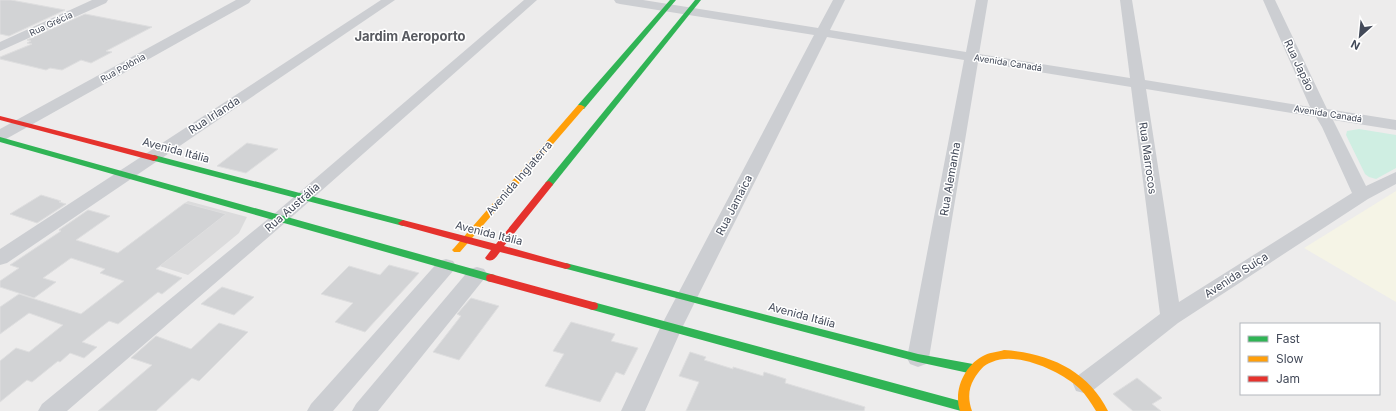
<svg xmlns="http://www.w3.org/2000/svg" width="1396" height="411" font-family="Inter,sans-serif">
<style>
.commercial{fill:#f5f4e6}
.education{fill:#dbdbdc}
.green{fill:#cfeee2}
.building{fill:#d2d3d5;stroke:#dededf}
.lines{fill:none;stroke-linecap:round;stroke-linejoin:round}
.street{fill:#ccced2;fill-rule:evenodd}
.fast{fill:#30b455;fill-rule:evenodd}
.slow{fill:#ff9f0a;fill-rule:evenodd}
.jam{fill:#e5322d;fill-rule:evenodd}
.labels{text-anchor:middle;stroke-width:3;stroke-linejoin:round;paint-order:stroke}
.far-street-label{font-size:9px;fill:#434a59;stroke:#fff}
.street-label{font-size:11px;fill:#434a59;stroke:#fff}
.far-district-label{font-size:13px;font-weight:bold;fill:#585a60;stroke:#fff}
</style>
<rect width="100%" height="100%" fill="#edecec"/>
<!-- commercial -->
<path class="commercial" d="M 1396,191 L 1396,302 L 1304,248 Z"/>
<!-- education -->
<path class="education" d="M 188,201 L 247,217 L 239,233 L 188,275 L 118,253 Z"/>
<!-- green -->
<path class="green" d="M 1359,129 L 1396,135 L 1396,168 L 1376,179 L 1369,177 L 1365,174 L 1346,135 L 1347,131 Z"/>
<!-- building -->
<g class="building">
<path d="M 0,0 L 11,0 L 65,10 L 9,36 L 0,34 Z"/>
<path d="M 85,14 L 152,27 L 106,51 L 112,52 L 91,63 L 81,60 L 62,70 L 50,68 L 46,70 L 0,59 L 0,57 L 32,44 L 27,43 L 31,41 L 27,40 Z"/>
<path d="M 247,143 L 278,149 L 246,173 L 217,166 Z"/>
<path d="M 41,195 L 61,201 L 59,202 L 66,204 L 37,223 L 10,214 Z"/>
<path d="M 185,203 L 226,214 L 156,269 L 182,278 L 162,294 L 158,292 L 118,324 L 109,321 L 82,342 L 97,347 L 84,358 L 70,353 L 60,362 L 58,361 L 32,382 L 27,380 L 0,402 L 0,361 L 16,348 L 29,352 L 63,325 L 29,313 L 0,334 L 0,307 L 19,294 L 81,314 L 124,281 L 100,273 L 105,269 L 71,258 L 43,278 L 56,282 L 34,298 L 0,287 L 0,281 L 19,268 L 10,265 L 61,231 L 59,230 L 88,210 L 110,216 L 76,240 L 118,253 Z"/>
<path d="M 389,265 L 419,273 L 365,332 L 335,322 L 353,303 L 321,294 L 349,266 L 380,275 Z"/>
<path d="M 222,287 L 254,297 L 234,315 L 201,304 Z"/>
<path d="M 471,298 L 499,306 L 459,360 L 433,352 L 461,316 L 457,314 Z"/>
<path d="M 571,322 L 615,334 L 611,341 L 638,348 L 624,375 L 616,372 L 600,402 L 545,386 L 564,354 L 553,351 Z"/>
<path d="M 219,323 L 248,332 L 199,381 L 192,378 L 156,411 L 98,411 L 152,365 L 131,358 L 156,336 L 191,349 Z"/>
<path d="M 690,352 L 706,357 L 704,360 L 733,369 L 733,367 L 763,376 L 764,372 L 786,379 L 785,383 L 865,407 L 864,411 L 686,411 L 699,382 L 679,376 Z"/>
<path d="M 1137,378 L 1162,398 L 1152,404 L 1161,411 L 1133,411 L 1113,394 Z"/>
</g>
<g class="lines">
<!-- street -->
<g class="street">
<path d="M 92,0 L 108,0 L 106,3 L 0,51 L 0,42 Z"/>
<path d="M 236,0 L 251,0 L 249,3 L 6,139 L 0,141 L 0,129 Z"/>
<path d="M 381,0 L 395,0 L 7,263 L 0,265 L 0,249 Z"/>
<path d="M 524,0 L 537,0 L 286,222 L 67,411 L 38,411 L 42,404 L 274,214 Z"/>
<path d="M 614,0 L 643,0 L 818,28 L 833,0 L 845,0 L 830,30 L 966,52 L 976,0 L 988,0 L 979,54 L 1130,78 L 1120,0 L 1132,0 L 1145,80 L 1310,107 L 1263,0 L 1275,0 L 1327,109 L 1396,120 L 1396,130 L 1333,120 L 1366,186 L 1396,172 L 1396,184 L 1368,199 L 1178,323 L 1092,391 L 1084,393 L 1076,391 L 1073,384 L 1076,377 L 1160,314 L 1131,87 L 978,62 L 929,358 L 926,364 L 918,367 L 910,364 L 907,358 L 964,60 L 827,37 L 682,328 L 645,411 L 621,411 L 660,328 L 814,35 L 620,4 L 616,3 ZM 1146,89 L 1316,117 L 1322,127 L 1352,193 L 1179,302 Z"/>
<path d="M 446,259 L 453,261 L 456,266 L 453,271 L 333,411 L 307,411 L 311,404 L 439,261 Z"/>
<path d="M 477,267 L 484,269 L 487,274 L 484,279 L 378,411 L 352,411 L 356,404 L 470,269 Z"/>
</g>
<!-- fast -->
<g class="fast">
<path d="M 670,0 L 676,0 L 584,109 L 578,109 L 578,105 Z"/>
<path d="M 695,0 L 701,0 L 552,186 L 546,186 L 545,184 L 546,182 Z"/>
<path d="M 0,137 L 491,274 L 495,275 L 496,278 L 495,281 L 491,282 L 0,142 Z"/>
<path d="M 154,155 L 403,220 L 408,223 L 403,226 L 151,160 L 150,158 L 151,156 Z"/>
<path d="M 566,263 L 918,354 L 973,364 L 977,366 L 979,369 L 977,372 L 973,374 L 918,362 L 563,268 L 561,266 L 563,264 Z"/>
<path d="M 593,302 L 964,402 L 968,403 L 970,407 L 968,411 L 961,411 L 589,309 L 588,306 L 589,303 Z"/>
</g>
<!-- slow -->
<g class="slow">
<path d="M 578,105 L 581,105 L 585,107 L 460,252 L 454,252 L 452,250 L 454,248 Z"/>
<path d="M 1004,350 C 1048,353 1088,370 1108,411 L 1096,411 C 1091,403 1086,395 1080,389 C 1061,371 1017,351 992,362 C 983,365 979,371 974,379 C 968,389 968,400 972,411 L 960,411 C 953,390 965,364 985,355 C 991,352 998,352 1004,350 Z"/>
</g>
<!-- jam -->
<g class="jam">
<path d="M 0,116 L 157,156 L 158,158 L 154,161 L 0,120 Z"/>
<path d="M 549,181 L 553,184 L 552,186 L 504,246 L 569,264 L 571,266 L 569,268 L 566,269 L 500,252 C 496,257 494,262 487,260 L 485,258 L 491,250 L 400,225 L 398,223 L 403,220 L 496,244 L 546,182 Z"/>
<path d="M 491,274 L 593,302 L 597,303 L 598,306 L 597,309 L 593,310 L 487,281 L 486,278 L 487,275 Z"/>
</g>
</g>
<g class="labels">
<!-- far-street labels -->
<g class="far-street-label">
<text transform="translate(51 24) rotate(-25)" y="3">Rua Grécia</text>
<text transform="translate(1008 63) rotate(9)" y="3">Avenida Canadá</text>
<text transform="translate(123 68) rotate(-29)" y="3">Rua Polônia</text>
<text transform="translate(1328 114) rotate(9)" y="3">Avenida Canadá</text>
</g>
<!-- street labels -->
<g class="street-label">
<text transform="translate(1299 65) rotate(65)" y="4">Rua Japão</text>
<text transform="translate(214 115) rotate(-33)" y="4">Rua Irlanda</text>
<text transform="translate(176 150) rotate(15)" y="4">Avenida Itália</text>
<text transform="translate(1148 158) rotate(82)" y="4">Rua Marrocos</text>
<text transform="translate(519 178) rotate(-49)" y="4">Avenida Inglaterra</text>
<text transform="translate(950 179) rotate(-80)" y="4">Rua Alemanha</text>
<text transform="translate(734 205) rotate(-63)" y="4">Rua Jamaica</text>
<text transform="translate(292 207) rotate(-41)" y="4">Rua Austrália</text>
<text transform="translate(489 233) rotate(14)" y="4">Avenida Itália</text>
<text transform="translate(1236 275) rotate(-33)" y="4">Avenida Suíça</text>
<text transform="translate(802 315) rotate(15)" y="4">Avenida Itália</text>
</g>
<!-- far-district labels -->
<g class="far-district-label">
<text x="410" y="41">Jardim Aeroporto</text>
</g>
</g>
<!-- legend -->
<rect x="1240" y="323" width="140" height="72" fill="#ffffff" stroke="#b4b7bd"/>
<rect x="1248" y="336" width="20" height="6" fill="#30b455" stroke="#b4b7bd"/>
<text x="1276" y="343" font-size="12" fill="#434a59">Fast</text>
<rect x="1248" y="356" width="20" height="6" fill="#ff9f0a" stroke="#b4b7bd"/>
<text x="1276" y="363" font-size="12" fill="#434a59">Slow</text>
<rect x="1248" y="376" width="20" height="6" fill="#e5322d" stroke="#b4b7bd"/>
<text x="1276" y="383" font-size="12" fill="#434a59">Jam</text>
<!-- north arrow -->
<g transform="translate(1360 36) rotate(207)" stroke="#ffffff" stroke-width="3" paint-order="stroke">
<path d="M0-3L7 15L0 10L-7 15Z" fill="#434a59"/>
<text y="-6" font-size="11" font-weight="bold" text-anchor="middle" fill="#434a59">N</text>
</g>
</svg>
